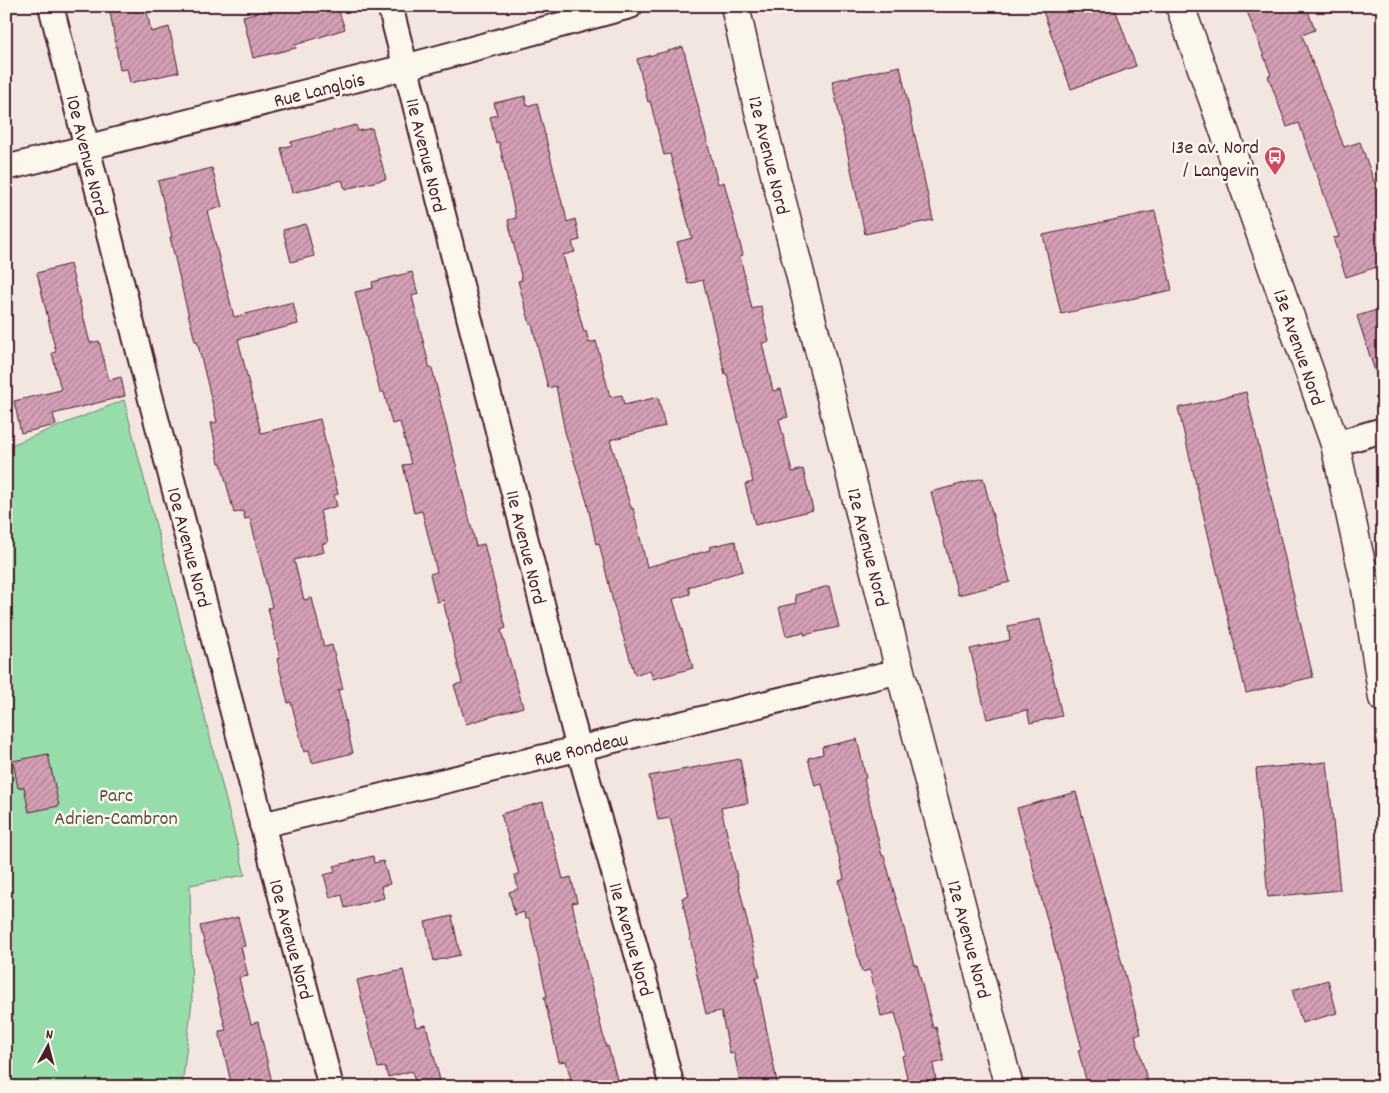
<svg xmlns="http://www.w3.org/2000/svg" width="1389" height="1093" font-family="Dekko,sans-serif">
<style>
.park{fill:#97ddab;stroke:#707e6b}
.building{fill:url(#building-hatch);stroke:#4a1f2b}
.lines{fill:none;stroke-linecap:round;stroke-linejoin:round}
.street-casing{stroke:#4a1f2b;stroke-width:28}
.secondary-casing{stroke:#4a1f2b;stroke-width:31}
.street{stroke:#fbf7ec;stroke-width:24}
.secondary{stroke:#fbf7ec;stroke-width:28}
.labels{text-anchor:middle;stroke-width:5;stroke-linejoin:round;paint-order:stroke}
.street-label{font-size:20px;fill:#4a1f2b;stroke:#fbf7ec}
.poi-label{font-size:20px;fill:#4a1f2b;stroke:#fbf7ec;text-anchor:end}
.park-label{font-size:20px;fill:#5d4e4b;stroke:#fbf7ec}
</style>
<defs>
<pattern id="building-hatch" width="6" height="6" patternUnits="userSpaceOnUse" patternTransform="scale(1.25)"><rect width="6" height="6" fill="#d5a0b6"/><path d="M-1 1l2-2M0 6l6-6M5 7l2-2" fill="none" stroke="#af8294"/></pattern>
</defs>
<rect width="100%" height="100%" fill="#f3e6e1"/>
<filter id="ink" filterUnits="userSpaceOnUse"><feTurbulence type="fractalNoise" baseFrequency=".02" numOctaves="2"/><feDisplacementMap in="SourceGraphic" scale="10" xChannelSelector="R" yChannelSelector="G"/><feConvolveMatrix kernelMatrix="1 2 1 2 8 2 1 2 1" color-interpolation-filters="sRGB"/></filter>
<g filter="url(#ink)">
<!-- park -->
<path class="park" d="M 124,400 L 245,875 L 190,885 L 192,1001 L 182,1087 L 6,1087 L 6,447 Z"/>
<!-- building -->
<g class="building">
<path d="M 109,6 L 146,6 L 151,32 L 169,27 L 179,72 L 130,83 L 127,69 L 120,70 Z"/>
<path d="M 283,6 L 337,6 L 345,29 L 295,45 L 296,48 L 253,58 L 243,16 Z"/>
<path d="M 1041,6 L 1114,6 L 1136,66 L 1071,89 Z"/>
<path d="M 1245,6 L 1306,6 L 1315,30 L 1302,35 L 1344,147 L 1360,142 L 1383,206 L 1383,265 L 1346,277 L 1333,238 L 1339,237 L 1299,123 L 1287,127 L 1268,76 L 1271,75 Z"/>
<path d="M 683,47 L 718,184 L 724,182 L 743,255 L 740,256 L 752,309 L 761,306 L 769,342 L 762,343 L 773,391 L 781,389 L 788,417 L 779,419 L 792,472 L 803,469 L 813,510 L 755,525 L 745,484 L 753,482 L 727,374 L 725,374 L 703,280 L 688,284 L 677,242 L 692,238 L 670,154 L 664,155 L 650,101 L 648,102 L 637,59 Z"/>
<path d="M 900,66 L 933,220 L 865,234 L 832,81 Z"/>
<path d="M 525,96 L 527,106 L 537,103 L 563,207 L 564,207 L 567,222 L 575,219 L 580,240 L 572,242 L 575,252 L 563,255 L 584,332 L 586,331 L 589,343 L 596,341 L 610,397 L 622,395 L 624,405 L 658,397 L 665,426 L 610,440 L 631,508 L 633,508 L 647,567 L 710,550 L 709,547 L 735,541 L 743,571 L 688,587 L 690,594 L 673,599 L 693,668 L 653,679 L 650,670 L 635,675 L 614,606 L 599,543 L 596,544 L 587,502 L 565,432 L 556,386 L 548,388 L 532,324 L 530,324 L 518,281 L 522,280 L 508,220 L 516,218 L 499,142 L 496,143 L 490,117 L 497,115 L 494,103 Z"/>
<path d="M 356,125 L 358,131 L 372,128 L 386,179 L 345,189 L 342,180 L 292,193 L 281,148 L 292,145 L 291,142 Z"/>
<path d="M 212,168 L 222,207 L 207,211 L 234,317 L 293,302 L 298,324 L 238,339 L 261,433 L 320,419 L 338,494 L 334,495 L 337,506 L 320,511 L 328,542 L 322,544 L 324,552 L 294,560 L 304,600 L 312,598 L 324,647 L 332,645 L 343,689 L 338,690 L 353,753 L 312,763 L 309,750 L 304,752 L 291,702 L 288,703 L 277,659 L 280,658 L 268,608 L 272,607 L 250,518 L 245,519 L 243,511 L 234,513 L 221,463 L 219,463 L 211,423 L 217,422 L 197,341 L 195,341 L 184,297 L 170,237 L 172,237 L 158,181 Z"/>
<path d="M 1155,211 L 1172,290 L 1061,314 L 1043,235 Z"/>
<path d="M 306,224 L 314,256 L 291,262 L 283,230 Z"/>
<path d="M 70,264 L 90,343 L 99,341 L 109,380 L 121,377 L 125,396 L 53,414 L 56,425 L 21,433 L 14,401 L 61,390 L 52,353 L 56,352 L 37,273 Z"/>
<path d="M 412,272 L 418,294 L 412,296 L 430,369 L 432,368 L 476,546 L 484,544 L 506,628 L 501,630 L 523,707 L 466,724 L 454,685 L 462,683 L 443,600 L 437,602 L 430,574 L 437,572 L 422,511 L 414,513 L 403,465 L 411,464 L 400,422 L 392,424 L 384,392 L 380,392 L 355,292 L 373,288 L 372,282 Z"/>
<path d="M 1383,308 L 1383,380 L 1378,381 L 1357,316 Z"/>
<path d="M 1246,392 L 1313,677 L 1246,693 L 1178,408 Z"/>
<path d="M 983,478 L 1010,582 L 958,595 L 931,492 Z"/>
<path d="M 829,586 L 839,627 L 804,635 L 804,632 L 786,636 L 779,607 L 796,603 L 795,595 Z"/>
<path d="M 1040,619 L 1062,716 L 1030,723 L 1027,710 L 987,719 L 970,649 L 1010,640 L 1008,626 Z"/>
<path d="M 857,739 L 866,778 L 864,779 L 882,856 L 884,855 L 914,965 L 917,965 L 933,1028 L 936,1027 L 944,1061 L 933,1064 L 936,1080 L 909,1086 L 902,1056 L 906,1055 L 895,1013 L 881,1016 L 870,970 L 862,972 L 839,881 L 844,879 L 822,784 L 815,786 L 808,758 L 823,754 L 822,747 Z"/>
<path d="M 48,754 L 59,806 L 29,812 L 24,787 L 18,788 L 13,761 Z"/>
<path d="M 740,759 L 748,803 L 721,808 L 760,977 L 756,977 L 778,1087 L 741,1087 L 734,1053 L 730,1054 L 721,1011 L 706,1014 L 693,958 L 694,957 L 682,898 L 689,896 L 670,818 L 658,820 L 649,776 Z"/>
<path d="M 1327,762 L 1340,890 L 1268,897 L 1256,769 Z"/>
<path d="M 1076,792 L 1141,1034 L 1135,1035 L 1149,1087 L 1088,1087 L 1078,1050 L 1082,1049 L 1017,808 Z"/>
<path d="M 543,802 L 563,879 L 571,877 L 577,902 L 572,903 L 585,960 L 606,1047 L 608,1046 L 619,1087 L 573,1087 L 566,1061 L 559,1062 L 544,997 L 547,996 L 529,918 L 525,919 L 524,912 L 515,915 L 509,892 L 518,889 L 515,875 L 519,874 L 501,814 Z"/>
<path d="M 373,856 L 374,863 L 383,861 L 390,884 L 381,886 L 384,898 L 345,908 L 342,895 L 330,898 L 324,875 L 335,872 L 334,866 Z"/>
<path d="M 452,916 L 460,955 L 434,961 L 425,922 Z"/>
<path d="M 238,917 L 245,946 L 241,947 L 248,976 L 239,978 L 251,1024 L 258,1022 L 273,1087 L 232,1087 L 219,1031 L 226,1030 L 200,926 Z"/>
<path d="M 403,970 L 416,1027 L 426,1025 L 440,1080 L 416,1086 L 412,1071 L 388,1077 L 385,1067 L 378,1068 L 357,980 Z"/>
<path d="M 1328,980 L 1337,1013 L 1302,1023 L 1292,990 Z"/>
</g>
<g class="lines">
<!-- street casing -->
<g class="street-casing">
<g id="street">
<path d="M 51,6 L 153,407 L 331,1087"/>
<path d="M 390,6 L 579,749 L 643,975 L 672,1087"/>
<path d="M 6,168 L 405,67 L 630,6"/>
<path d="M 1335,444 L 1383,430"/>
<path d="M 262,825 L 900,671"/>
</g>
</g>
<!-- secondary casing -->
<g class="secondary-casing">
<g id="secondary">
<path d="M 735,6 L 755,95 L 900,671 L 1009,1087"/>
<path d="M 1180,6 L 1335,444 L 1365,582 L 1383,698"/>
</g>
</g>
<!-- street -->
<use href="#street" class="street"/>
<!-- secondary -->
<use href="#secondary" class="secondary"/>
</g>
</g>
<!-- icons -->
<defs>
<g id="bus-pin" transform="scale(1.125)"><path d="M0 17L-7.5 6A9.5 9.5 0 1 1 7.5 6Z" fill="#d1495b" stroke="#fbf7ec"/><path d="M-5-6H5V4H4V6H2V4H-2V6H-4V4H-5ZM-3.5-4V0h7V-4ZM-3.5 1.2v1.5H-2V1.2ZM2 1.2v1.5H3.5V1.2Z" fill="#fff"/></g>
</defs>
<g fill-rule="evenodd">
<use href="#bus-pin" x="1275" y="157"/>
</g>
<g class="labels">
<!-- street labels -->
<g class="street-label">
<text transform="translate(319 89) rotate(-14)" y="7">Rue Langlois</text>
<text transform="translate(88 155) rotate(76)" y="7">10e Avenue Nord</text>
<text transform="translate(427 155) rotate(76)" y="7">11e Avenue Nord</text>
<text transform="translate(770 155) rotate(76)" y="7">12e Avenue Nord</text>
<text transform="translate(1300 347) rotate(71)" y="7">13e Avenue Nord</text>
<text transform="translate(190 547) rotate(75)" y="7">10e Avenue Nord</text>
<text transform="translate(527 547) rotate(76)" y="7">11e Avenue Nord</text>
<text transform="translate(869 547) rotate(76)" y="7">12e Avenue Nord</text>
<text transform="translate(581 748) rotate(-13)" y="7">Rue Rondeau</text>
<text transform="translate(292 939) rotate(75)" y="7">10e Avenue Nord</text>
<text transform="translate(632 939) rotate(74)" y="7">11e Avenue Nord</text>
<text transform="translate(970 939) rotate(75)" y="7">12e Avenue Nord</text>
</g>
<!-- poi labels -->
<g class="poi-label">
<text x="1259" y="153">13e av. Nord<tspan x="1259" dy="23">/ Langevin</tspan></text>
</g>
<!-- park labels -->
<g class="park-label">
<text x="116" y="801">Parc<tspan x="116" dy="23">Adrien-Cambron</tspan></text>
</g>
</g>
<!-- margin -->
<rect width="1389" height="1093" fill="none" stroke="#fbf7ec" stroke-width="25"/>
<rect x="12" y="12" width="1364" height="1068" fill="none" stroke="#4a1f2b" stroke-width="2" filter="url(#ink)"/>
<!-- north arrow -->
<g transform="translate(48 1046) rotate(7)" stroke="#fbf7ec" stroke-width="4" paint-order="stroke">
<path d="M0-4L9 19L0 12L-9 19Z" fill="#4a1f2b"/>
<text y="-8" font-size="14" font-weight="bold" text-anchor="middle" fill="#4a1f2b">N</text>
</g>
</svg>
